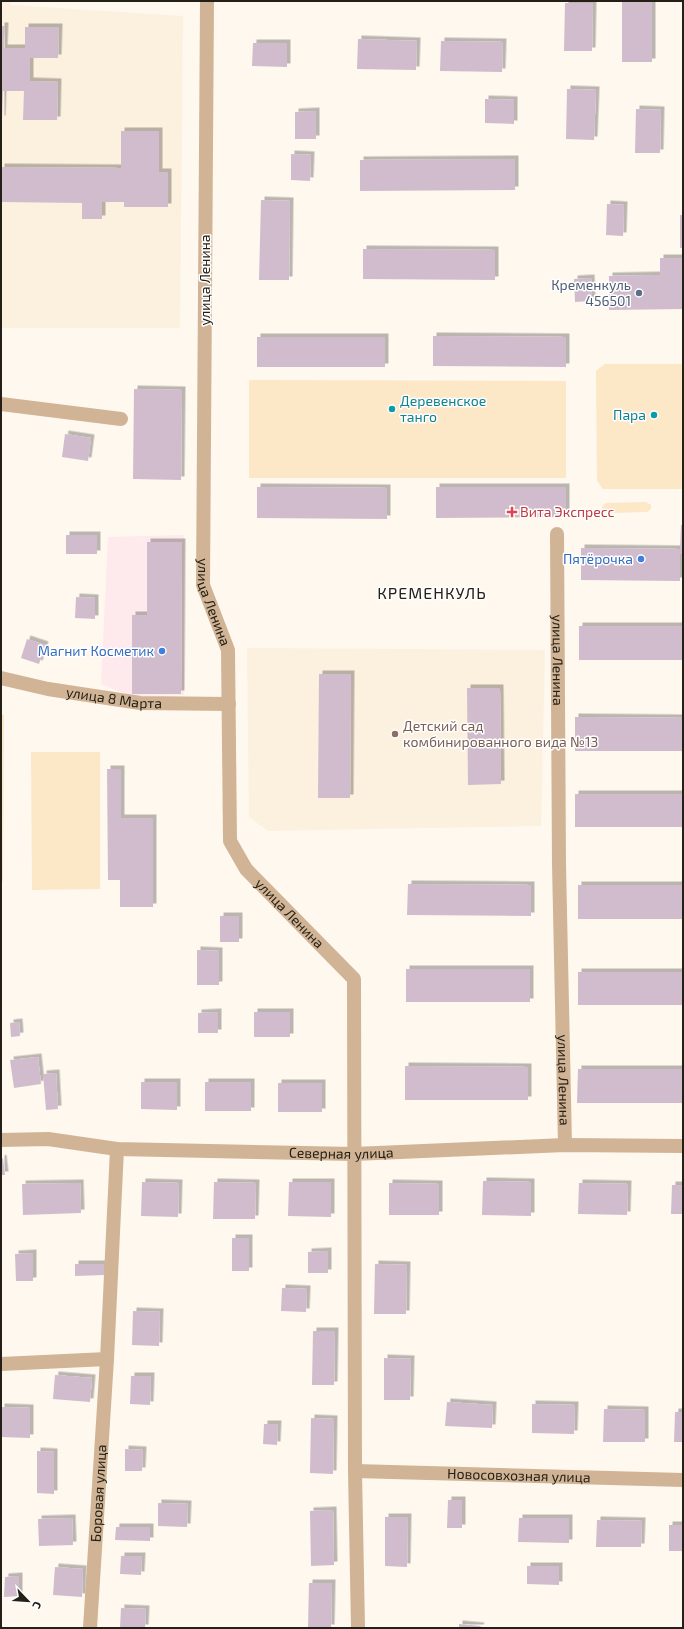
<svg xmlns="http://www.w3.org/2000/svg" width="684" height="1629" font-family="'Exo 2',sans-serif">
<style>
.commercial{fill:#fee9ec}
.built{fill:#fcf0df}
.green{fill:#fce7c7}
.building{fill:#d1bccd;filter:url(#shadow)}
.lines{fill:none;stroke-linecap:round;stroke-linejoin:round}
.minor{stroke:#d1b495;stroke-width:14}
.service-dot{fill:#5c6f8a;stroke:#fff;stroke-width:1.5}
.culture-dot{fill:#0f9aa8;stroke:#fff;stroke-width:1.5}
.health-dot{fill:#e0444e;stroke:#fff;stroke-width:1.5}
.shop-dot{fill:#3f7fe0;stroke:#fff;stroke-width:1.5}
.education-dot{fill:#8d6e63;stroke:#fff;stroke-width:1.5}
.labels{text-anchor:middle;stroke-width:3;stroke-linejoin:round;paint-order:stroke}
.street-label{font-size:14px;fill:#252017;stroke:#fff}
.service-label{font-size:14px;fill:#4e5e75;stroke:#fff;text-anchor:end}
.culture-label{font-size:14px;fill:#0d838f;stroke:#fff;text-anchor:start}
.health-label{font-size:14px;fill:#be3a42;stroke:#fff;text-anchor:start}
.shop-label{font-size:14px;fill:#366cbe;stroke:#fff;text-anchor:end}
.education-label{font-size:14px;fill:#785e54;stroke:#fff;text-anchor:start}
.quarter-label{font-size:16px;letter-spacing:1px;fill:#252017;stroke:#fff}
</style>
<defs>
<filter id="shadow"><feDropShadow dx="3.5" dy="-3.5" stdDeviation="0" flood-color="#0004"/></filter>
</defs>
<rect width="100%" height="100%" fill="#fef8ef"/>
<!-- commercial -->
<path class="commercial" d="M 184,535 L 184,695 L 130,696 L 101,684 L 108,537 Z"/>
<!-- built -->
<g class="built">
<path d="M 1,1 L 10,1 L 11,5 L 183,16 L 180,328 L 1,328 Z"/>
<path d="M 247,648 L 545,650 L 541,826 L 268,831 L 249,817 Z"/>
</g>
<!-- green -->
<g class="green">
<path d="M 605,364 L 683,364 L 683,489 L 603,489 L 597,481 L 596,371 Z"/>
<path d="M 249,380 L 566,381 L 566,478 L 249,478 Z"/>
<path d="M 646,502 L 651,505 L 651,509 L 647,512 L 607,513 L 602,510 L 602,507 L 606,503 Z"/>
<path d="M 1,715 L 4,715 L 3,881 L 1,881 Z"/>
<path d="M 31,752 L 100,752 L 100,889 L 32,890 Z"/>
</g>
<!-- building -->
<g class="building">
<rect x="622" y="1" width="30" height="61"/>
<path d="M 565,3 L 593,3 L 592,51 L 564,51 Z"/>
<path d="M 1,26 L 5,26 L 4,48 L 25,48 L 25,27 L 59,27 L 58,58 L 30,58 L 30,81 L 58,82 L 57,120 L 23,120 L 24,91 L 3,91 L 2,119 L 1,119 Z"/>
<path d="M 358,39 L 417,41 L 416,70 L 357,69 Z"/>
<path d="M 441,41 L 503,42 L 502,72 L 440,71 Z"/>
<path d="M 253,43 L 287,43 L 287,67 L 252,66 Z"/>
<path d="M 567,89 L 596,90 L 594,140 L 566,139 Z"/>
<path d="M 485,99 L 514,100 L 514,124 L 485,123 Z"/>
<path d="M 636,109 L 661,110 L 660,153 L 635,153 Z"/>
<path d="M 316,111 L 316,139 L 295,139 L 295,112 Z"/>
<path d="M 121,131 L 159,131 L 159,172 L 168,172 L 168,207 L 124,207 L 124,202 L 102,202 L 102,219 L 82,219 L 82,203 L 1,202 L 1,167 L 121,168 Z"/>
<path d="M 291,154 L 311,155 L 310,181 L 291,180 Z"/>
<path d="M 515,159 L 515,190 L 360,191 L 360,160 Z"/>
<path d="M 261,200 L 290,201 L 289,280 L 259,280 Z"/>
<path d="M 607,204 L 624,205 L 623,236 L 606,235 Z"/>
<rect x="680" y="215" width="3" height="33"/>
<path d="M 363,249 L 495,250 L 495,280 L 363,279 Z"/>
<path d="M 660,258 L 683,258 L 683,309 L 609,310 L 609,276 L 660,275 Z"/>
<path d="M 591,278 L 592,301 L 575,302 L 574,279 Z"/>
<path d="M 433,336 L 566,337 L 566,367 L 433,366 Z"/>
<rect x="257" y="337" width="128" height="30"/>
<path d="M 134,389 L 182,390 L 181,480 L 133,479 Z"/>
<path d="M 65,434 L 91,438 L 88,461 L 62,457 Z"/>
<path d="M 257,487 L 387,488 L 387,519 L 257,518 Z"/>
<path d="M 436,487 L 566,487 L 566,517 L 436,518 Z"/>
<path d="M 681,525 L 683,525 L 683,554 L 680,554 L 680,581 L 581,580 L 581,548 L 680,549 Z"/>
<rect x="66" y="535" width="31" height="19"/>
<path d="M 147,542 L 182,542 L 181,694 L 132,694 L 132,615 L 147,615 Z"/>
<path d="M 76,597 L 95,598 L 95,619 L 75,618 Z"/>
<rect x="579" y="626" width="104" height="34"/>
<path d="M 27,639 L 45,645 L 39,664 L 21,658 Z"/>
<path d="M 319,674 L 351,674 L 350,798 L 318,798 Z"/>
<path d="M 467,688 L 500,688 L 501,784 L 468,785 Z"/>
<path d="M 575,717 L 683,718 L 683,751 L 575,751 Z"/>
<path d="M 107,769 L 121,769 L 121,818 L 153,818 L 153,907 L 120,907 L 120,880 L 108,880 Z"/>
<rect x="575" y="794" width="108" height="33"/>
<path d="M 408,884 L 531,885 L 531,916 L 407,915 Z"/>
<rect x="578" y="885" width="105" height="34"/>
<rect x="220" y="916" width="19" height="26"/>
<path d="M 197,950 L 219,951 L 219,985 L 197,985 Z"/>
<rect x="406" y="969" width="124" height="33"/>
<rect x="578" y="972" width="105" height="33"/>
<path d="M 218,1012 L 218,1033 L 198,1033 L 198,1013 Z"/>
<rect x="254" y="1012" width="36" height="25"/>
<path d="M 19,1022 L 20,1036 L 11,1037 L 10,1023 Z"/>
<path d="M 38,1057 L 41,1084 L 14,1088 L 10,1060 Z"/>
<path d="M 405,1066 L 528,1067 L 528,1100 L 405,1100 Z"/>
<path d="M 578,1069 L 683,1069 L 683,1103 L 577,1103 Z"/>
<path d="M 56,1073 L 58,1109 L 46,1110 L 43,1074 Z"/>
<path d="M 141,1082 L 177,1082 L 177,1110 L 141,1109 Z"/>
<rect x="205" y="1082" width="46" height="29"/>
<rect x="278" y="1083" width="44" height="29"/>
<path d="M 3,1158 L 5,1175 L 1,1175 L 1,1159 Z"/>
<path d="M 483,1181 L 531,1182 L 531,1216 L 482,1215 Z"/>
<path d="M 142,1182 L 179,1183 L 178,1217 L 141,1216 Z"/>
<path d="M 214,1182 L 256,1183 L 255,1219 L 213,1219 Z"/>
<path d="M 289,1182 L 331,1182 L 331,1217 L 288,1216 Z"/>
<path d="M 80,1183 L 81,1213 L 23,1215 L 22,1184 Z"/>
<path d="M 389,1183 L 439,1184 L 439,1215 L 389,1215 Z"/>
<path d="M 579,1183 L 628,1184 L 627,1215 L 578,1214 Z"/>
<path d="M 672,1185 L 683,1185 L 683,1214 L 671,1214 Z"/>
<rect x="232" y="1238" width="17" height="33"/>
<path d="M 328,1251 L 328,1273 L 308,1273 L 308,1252 Z"/>
<path d="M 33,1253 L 33,1281 L 16,1281 L 15,1254 Z"/>
<path d="M 75,1264 L 104,1264 L 104,1275 L 75,1276 Z"/>
<path d="M 375,1264 L 407,1265 L 406,1314 L 374,1314 Z"/>
<path d="M 282,1288 L 307,1289 L 306,1312 L 281,1311 Z"/>
<path d="M 133,1311 L 160,1312 L 159,1346 L 132,1345 Z"/>
<path d="M 313,1331 L 335,1331 L 334,1385 L 312,1385 Z"/>
<path d="M 384,1358 L 411,1359 L 410,1400 L 384,1400 Z"/>
<path d="M 55,1375 L 92,1378 L 90,1402 L 53,1399 Z"/>
<path d="M 131,1376 L 151,1376 L 150,1405 L 130,1404 Z"/>
<path d="M 447,1402 L 493,1405 L 492,1428 L 445,1426 Z"/>
<path d="M 532,1404 L 575,1405 L 574,1434 L 532,1433 Z"/>
<path d="M 1,1407 L 30,1408 L 30,1438 L 1,1437 Z"/>
<path d="M 604,1409 L 645,1410 L 645,1442 L 603,1442 Z"/>
<path d="M 675,1412 L 683,1412 L 683,1442 L 674,1442 Z"/>
<path d="M 311,1418 L 334,1419 L 333,1474 L 310,1473 Z"/>
<path d="M 264,1424 L 278,1424 L 277,1445 L 263,1444 Z"/>
<path d="M 125,1449 L 143,1450 L 142,1471 L 125,1471 Z"/>
<path d="M 37,1451 L 54,1452 L 54,1494 L 37,1493 Z"/>
<path d="M 448,1500 L 462,1500 L 462,1528 L 447,1528 Z"/>
<path d="M 158,1503 L 188,1504 L 187,1527 L 158,1526 Z"/>
<path d="M 333,1510 L 334,1565 L 311,1566 L 310,1511 Z"/>
<path d="M 385,1517 L 408,1517 L 407,1567 L 385,1566 Z"/>
<path d="M 72,1518 L 73,1545 L 39,1546 L 38,1519 Z"/>
<path d="M 519,1518 L 569,1518 L 569,1543 L 518,1542 Z"/>
<path d="M 597,1520 L 642,1521 L 641,1547 L 596,1547 Z"/>
<rect x="669" y="1525" width="14" height="26"/>
<path d="M 116,1527 L 150,1527 L 150,1541 L 115,1540 Z"/>
<path d="M 121,1556 L 142,1556 L 141,1575 L 120,1574 Z"/>
<path d="M 527,1566 L 559,1566 L 559,1585 L 527,1584 Z"/>
<path d="M 55,1567 L 83,1569 L 82,1597 L 53,1595 Z"/>
<path d="M 19,1576 L 19,1596 L 4,1597 L 5,1577 Z"/>
<path d="M 309,1583 L 332,1583 L 331,1628 L 308,1628 Z"/>
<path d="M 121,1608 L 146,1609 L 145,1628 L 120,1628 Z"/>
<path d="M 459,1624 L 481,1626 L 480,1628 L 459,1628 Z"/>
</g>
<g class="lines">
<!-- minor -->
<g class="minor">
<path id="s1" d="M 207,1 L 203,585 L 228,650 L 230,841 L 246,869 L 354,979 L 355,1471 L 358,1628"/>
<path d="M 1,404 L 121,419"/>
<path id="s2" d="M 557,534 L 559,864 L 565,1145"/>
<path id="s3" d="M 1,678 L 48,689 L 140,703 L 229,704"/>
<path id="s4" d="M 1,1140 L 48,1139 L 117,1149 L 354,1154 L 565,1145 L 683,1146"/>
<path d="M 1,1364 L 107,1359"/>
<path id="s5" d="M 355,1471 L 683,1480"/>
<path id="s6" d="M 90,1628 L 107,1359 L 117,1149"/>
</g>
</g>
<!-- markers -->
<circle class="service-dot" cx="639" cy="293" r="4"/>
<g class="culture-dot">
<circle cx="392" cy="409" r="4"/>
<circle cx="654" cy="415" r="4"/>
</g>
<path class="health-dot" d="M510 506h4v4h4v4h-4v4h-4v-4h-4v-4h4z"/>
<g class="shop-dot">
<circle cx="641" cy="559" r="4"/>
<circle cx="162" cy="651" r="4"/>
</g>
<circle class="education-dot" cx="395" cy="734" r="4"/>
<g class="labels">
<!-- street labels -->
<g class="street-label">
<text transform="translate(205 280) rotate(-90)" y="5">улица Ленина</text>
<text dy="5" stroke="none"><textPath href="#s1" startOffset="603">улица Ленина</textPath></text>
<text dy="5" stroke="none"><textPath href="#s2" startOffset="126">улица Ленина</textPath></text>
<text dy="5" stroke="none"><textPath href="#s3" startOffset="115">улица 8 Марта</textPath></text>
<text dy="5" stroke="none"><textPath href="#s1" startOffset="939">улица Ленина</textPath></text>
<text dy="5" stroke="none"><textPath href="#s2" startOffset="546">улица Ленина</textPath></text>
<text dy="5" stroke="none"><textPath href="#s4" startOffset="341">Северная улица</textPath></text>
<text dy="5" stroke="none"><textPath href="#s5" startOffset="164">Новосовхозная улица</textPath></text>
<text dy="5" stroke="none"><textPath href="#s6" startOffset="135">Боровая улица</textPath></text>
</g>
<!-- service labels -->
<g class="service-label">
<text x="631" y="290">Кременкуль<tspan x="631" dy="16">456501</tspan></text>
</g>
<!-- culture labels -->
<g class="culture-label">
<text x="400" y="406">Деревенское<tspan x="400" dy="16">танго</tspan></text>
<text x="646" y="420" text-anchor="end">Пара</text>
</g>
<!-- health labels -->
<g class="health-label">
<text x="520" y="517">Вита Экспресс</text>
</g>
<!-- shop labels -->
<g class="shop-label">
<text x="633" y="564">Пятёрочка</text>
<text x="154" y="656">Магнит Косметик</text>
</g>
<!-- education labels -->
<g class="education-label">
<text x="403" y="731">Детский сад<tspan x="403" dy="16">комбинированного вида №13</tspan></text>
</g>
<!-- quarter labels -->
<g class="quarter-label">
<text x="432" y="599">КРЕМЕНКУЛЬ</text>
</g>
</g>
<!-- border -->
<rect width="684" height="1629" fill="none" stroke="#252017" stroke-width="4"/>
<!-- north arrow -->
<g transform="translate(28 1601) rotate(115)" stroke="#ffffff" stroke-width="3" paint-order="stroke">
<path d="M0-3L7 15L0 10L-7 15Z" fill="#252017"/>
<text y="-6" font-size="11" font-weight="bold" text-anchor="middle" fill="#252017">С</text>
</g>
</svg>
